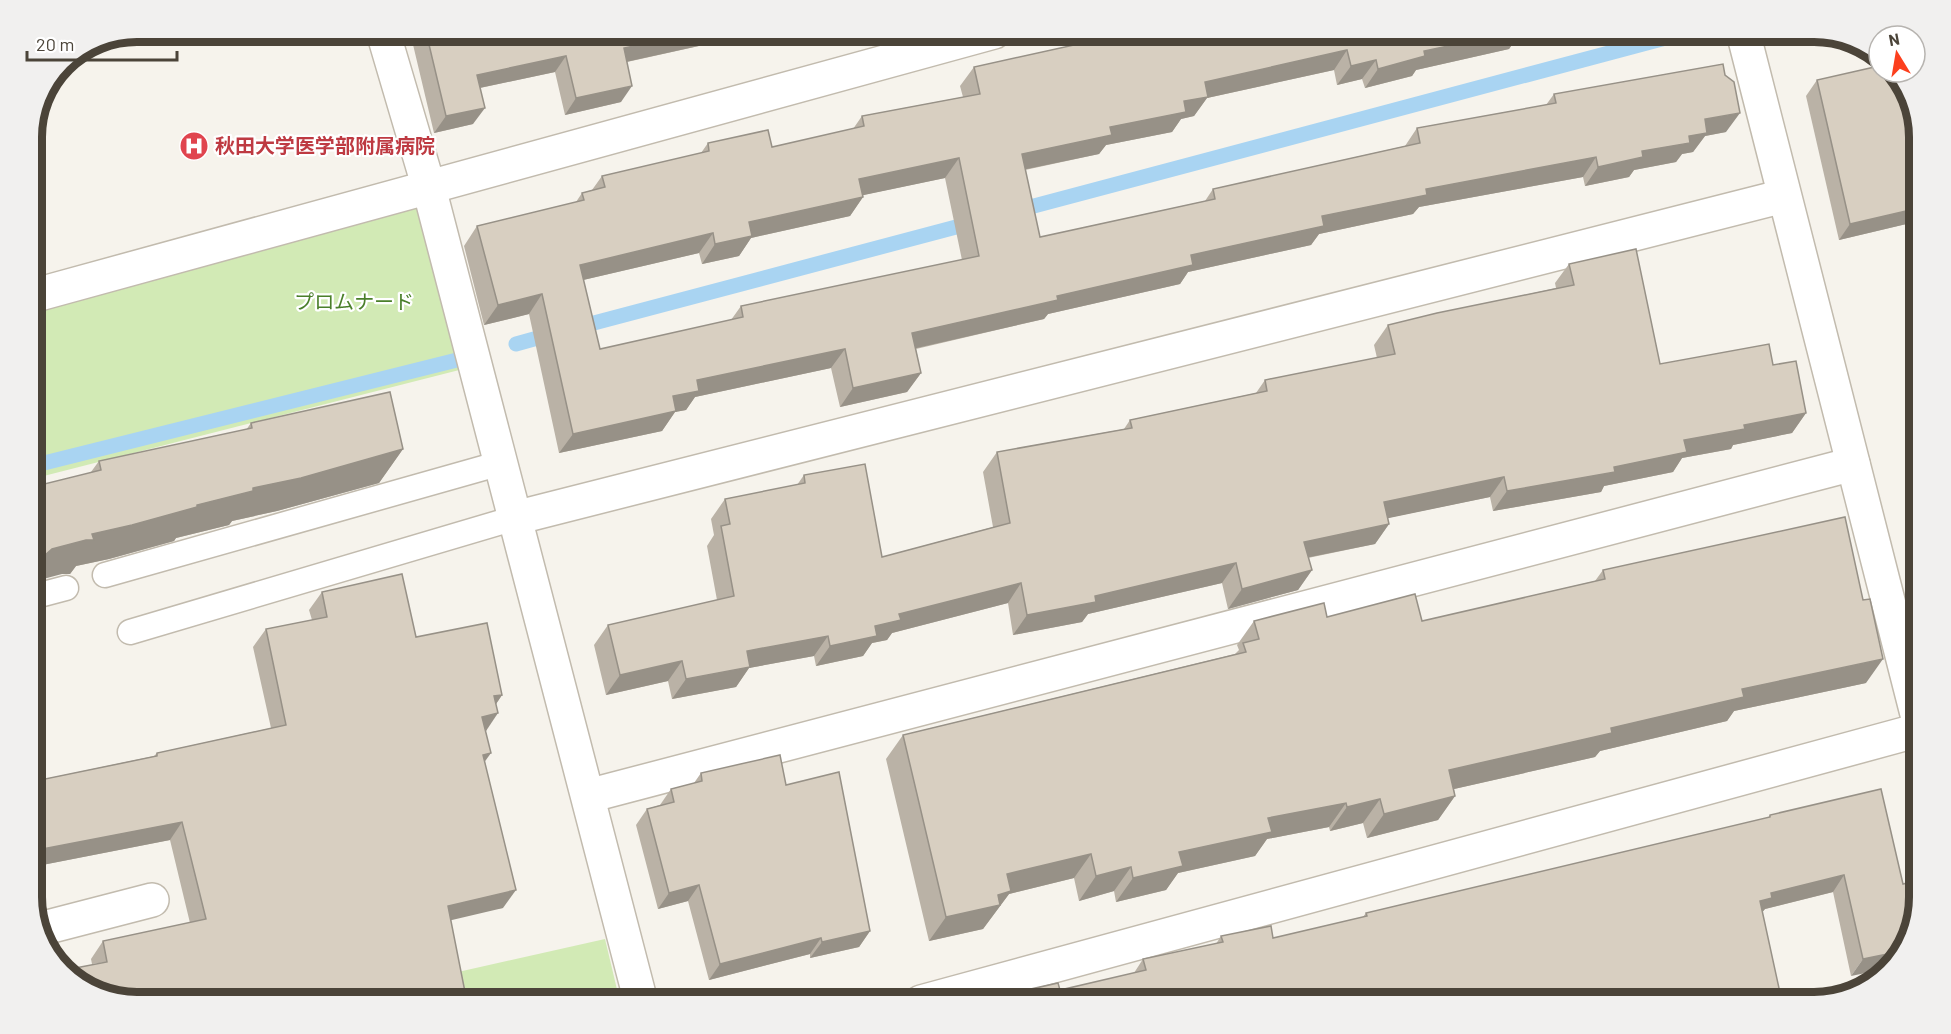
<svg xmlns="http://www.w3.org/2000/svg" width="1951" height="1034" font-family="Barlow,'Noto Sans JP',sans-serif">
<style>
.green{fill:#d2eab5}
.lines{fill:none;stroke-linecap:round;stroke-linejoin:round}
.stream{stroke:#a9d4f2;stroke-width:15}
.lane-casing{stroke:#c2bbae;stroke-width:27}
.street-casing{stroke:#c2bbae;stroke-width:36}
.lane{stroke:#fff;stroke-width:24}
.street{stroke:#fff;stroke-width:33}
.wall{fill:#bab2a6;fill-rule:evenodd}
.shaded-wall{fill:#979187}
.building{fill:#d8cfc1;stroke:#979187;stroke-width:1.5;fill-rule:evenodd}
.labels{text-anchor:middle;stroke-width:4.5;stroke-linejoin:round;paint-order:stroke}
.health-label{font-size:20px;font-weight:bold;fill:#be3a42;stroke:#fff;text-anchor:start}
.park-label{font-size:20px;fill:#4a7f2a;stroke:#fff}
.rim{fill:none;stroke:#4b4439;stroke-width:8}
</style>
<rect width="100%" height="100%" fill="#f6f3ec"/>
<!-- green -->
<g class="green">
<path d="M 429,188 L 475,366 L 32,479 L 32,292 Z"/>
<path d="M 605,939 L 620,1002 L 465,1002 L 458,972 Z"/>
</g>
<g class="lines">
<!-- stream -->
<g class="stream">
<path d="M 1015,211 L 1688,32"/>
<path d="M 575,328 L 975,222"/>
<path d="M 516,344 L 552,334"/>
<path d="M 32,466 L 473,356"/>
</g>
<!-- lane casing -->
<g class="lane-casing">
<g id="lane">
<path d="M 105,575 L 501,463"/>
<path d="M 32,597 L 66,588"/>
<path d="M 130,632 L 515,518"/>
</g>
</g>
<!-- street casing -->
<g class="street-casing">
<g id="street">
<path d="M 383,32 L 429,188 L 641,1002"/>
<path d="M 1743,32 L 1919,722"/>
<path d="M 32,296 L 994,32"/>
<path d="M 515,518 L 1784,196"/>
<path d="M 588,796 L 1853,464"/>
<path d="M 40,929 L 152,900"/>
<path d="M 921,1002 L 1919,730"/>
</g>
</g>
<!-- lane -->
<use href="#lane" class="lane"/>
<!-- street -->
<use href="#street" class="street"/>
</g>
<!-- wall -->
<g class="wall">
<path d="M 410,32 L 776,32 L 774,35 L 736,44 L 735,38 L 627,62 L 621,102 L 565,115 L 555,72 L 480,88 L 473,124 L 434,133 Z"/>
<path d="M 1133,32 L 1528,32 L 1520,33 L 1509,49 L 1416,70 L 1412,76 L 1365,88 L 1362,79 L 1337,85 L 1334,70 L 1207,98 L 1194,116 L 1181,119 L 1172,132 L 1106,145 L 1099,154 L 1025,170 L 1040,237 L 1205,201 L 1213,189 L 1405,146 L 1417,128 L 1546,105 L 1554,94 L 1726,132 L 1705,136 L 1693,152 L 1682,154 L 1676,162 L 1634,170 L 1629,177 L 1585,186 L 1583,177 L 1419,207 L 1413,214 L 1319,234 L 1311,245 L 1188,272 L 1180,284 L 1048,314 L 1044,319 L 916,349 L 921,373 L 907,392 L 840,407 L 831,368 L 695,397 L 686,410 L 675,412 L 662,431 L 559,453 L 529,314 L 484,325 L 464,246 L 477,226 L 576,202 L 582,193 L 592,190 L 602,176 L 701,153 L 708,143 L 772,147 L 853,129 L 862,116 L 963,97 L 960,86 L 974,67 ZM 945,178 L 962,260 L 741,306 L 731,320 L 600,349 L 583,280 L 699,253 L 702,264 L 739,256 L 751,238 L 850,216 L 863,197 L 863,195 Z"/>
<path d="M 1817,80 L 1919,130 L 1919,221 L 1839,240 L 1806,96 Z"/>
<path d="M 1569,264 L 1660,364 L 1773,365 L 1806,413 L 1792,433 L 1733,445 L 1731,449 L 1682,458 L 1673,472 L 1604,486 L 1601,492 L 1493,511 L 1490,497 L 1387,518 L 1389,524 L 1375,544 L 1308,558 L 1312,570 L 1298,590 L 1228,609 L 1222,583 L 1088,614 L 1082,622 L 1013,635 L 1008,603 L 892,633 L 887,640 L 872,643 L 863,656 L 816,666 L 814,656 L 749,668 L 736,687 L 672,699 L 668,681 L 606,695 L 594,645 L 608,625 L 717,600 L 707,546 L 714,535 L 711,519 L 725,499 L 797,485 L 804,475 L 882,557 L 993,527 L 983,472 L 997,452 L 1124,429 L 1130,420 L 1256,393 L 1265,380 L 1377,358 L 1374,345 L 1388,325 L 1556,288 L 1555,283 Z"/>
<path d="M 251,423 L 403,449 L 379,483 L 277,511 L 232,521 L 229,525 L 176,538 L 174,541 L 109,559 L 76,566 L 70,574 L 62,574 L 91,472 L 99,461 L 246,430 Z"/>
<path d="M 1603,570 L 1866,683 L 1734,711 L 1727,721 L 1600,751 L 1595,757 L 1454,789 L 1455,796 L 1438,820 L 1367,838 L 1363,823 L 1330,831 L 1329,827 L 1267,839 L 1255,856 L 1178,873 L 1166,890 L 1116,902 L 1114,891 L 1079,901 L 1074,878 L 1009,894 L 983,929 L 929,941 L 886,759 L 903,735 L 1235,654 L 1239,650 L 1237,645 L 1254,621 L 1327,617 L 1422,621 L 1595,581 Z"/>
<path d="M 322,592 L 416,637 L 502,695 L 496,704 L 486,731 L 485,762 L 503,908 L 92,964 L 91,959 L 103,941 L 190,923 L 170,840 L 32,867 L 32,791 L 40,780 L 154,756 L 157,753 L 271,728 L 253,647 L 266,629 L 312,620 L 309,610 Z"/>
<path d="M 701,773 L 786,785 L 870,931 L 859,947 L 810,958 L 810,954 L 709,980 L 688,901 L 658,909 L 636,825 L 647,809 L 660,805 L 671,789 L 694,783 Z"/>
<path d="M 1770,815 L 1903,884 L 1919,880 L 1851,976 L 1833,892 L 1765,909 L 1762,912 L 1134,973 L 1143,959 L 1216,944 L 1221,936 L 1273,938 L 1363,917 L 1366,913 L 1768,818 Z"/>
</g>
<!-- shaded-wall -->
<g class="shaded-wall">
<path d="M 700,32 L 739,32 L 735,38 L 612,65 L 624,48 Z"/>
<path d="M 745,32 L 776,32 L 774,35 L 736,44 Z"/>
<path d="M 1510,32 L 1528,32 L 1520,33 L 1509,49 L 1416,70 L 1412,76 L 1365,88 L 1378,69 L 1424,51 Z"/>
<path d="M 1347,50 L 1334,70 L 1207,98 L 1194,116 L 1181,119 L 1172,132 L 1106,145 L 1099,154 L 1008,173 L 1022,154 L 1110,127 L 1184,101 L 1205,82 Z"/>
<path d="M 566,56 L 555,72 L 465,91 L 477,75 Z"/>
<path d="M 1376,60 L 1362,79 L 1337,85 L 1351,66 Z"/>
<path d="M 632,86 L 621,102 L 565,115 L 576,98 Z"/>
<path d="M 485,108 L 473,124 L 434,133 L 446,116 Z"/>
<path d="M 1740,113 L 1726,132 L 1705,136 L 1693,152 L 1682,154 L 1676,162 L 1634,170 L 1629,177 L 1585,186 L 1598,167 L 1642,151 L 1705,119 Z"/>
<path d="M 1596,157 L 1583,177 L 1419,207 L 1413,214 L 1319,234 L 1311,245 L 1188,272 L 1180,284 L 1048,314 L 1044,319 L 899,352 L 912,333 L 1057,296 L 1322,216 L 1426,189 Z"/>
<path d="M 959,158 L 945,178 L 845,199 L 859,179 Z"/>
<path d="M 863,197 L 850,216 L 751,238 L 739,256 L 702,264 L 715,244 L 749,222 Z"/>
<path d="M 1919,208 L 1919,221 L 1839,240 L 1850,224 Z"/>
<path d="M 713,233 L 699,253 L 566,284 L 580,265 Z"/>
<path d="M 542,294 L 529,314 L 484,325 L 498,305 Z"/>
<path d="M 845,349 L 831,368 L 695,397 L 686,410 L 675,412 L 662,431 L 559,453 L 573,434 L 673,396 L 697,380 Z"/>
<path d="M 921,373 L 907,392 L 840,407 L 853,388 Z"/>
<path d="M 1806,413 L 1792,433 L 1733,445 L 1731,449 L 1682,458 L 1673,472 L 1604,486 L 1601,492 L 1493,511 L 1507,491 L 1614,467 L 1684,440 L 1744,425 Z"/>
<path d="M 403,449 L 379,483 L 277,511 L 232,521 L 229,525 L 176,538 L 174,541 L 109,559 L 76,566 L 70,574 L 62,574 L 32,582 L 32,559 L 52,549 L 92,534 L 253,488 Z"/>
<path d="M 1504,477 L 1490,497 L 1370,522 L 1384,502 Z"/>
<path d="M 1389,524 L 1375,544 L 1290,561 L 1304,542 Z"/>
<path d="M 1236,563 L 1222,583 L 1088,614 L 1082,622 L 1013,635 L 1027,615 L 1095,596 Z"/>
<path d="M 1312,570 L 1298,590 L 1228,609 L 1242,589 Z"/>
<path d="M 1021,583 L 1008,603 L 892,633 L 887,640 L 872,643 L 863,656 L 816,666 L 830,646 L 899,614 Z"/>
<path d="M 828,636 L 814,656 L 749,668 L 736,687 L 672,699 L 686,679 L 747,651 Z"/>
<path d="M 1883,659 L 1866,683 L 1734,711 L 1727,721 L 1600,751 L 1595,757 L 1432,794 L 1449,770 L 1611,728 L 1742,689 Z"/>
<path d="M 682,661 L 668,681 L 606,695 L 620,675 Z"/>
<path d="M 502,695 L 490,713 L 494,696 Z"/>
<path d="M 498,713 L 486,731 L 482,717 Z"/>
<path d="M 491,753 L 478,771 L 483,755 Z"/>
<path d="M 1455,796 L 1438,820 L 1367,838 L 1384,814 Z"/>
<path d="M 1380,799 L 1363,823 L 1330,831 L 1347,807 Z"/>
<path d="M 1346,803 L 1329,827 L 1267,839 L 1255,856 L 1178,873 L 1166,890 L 1116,902 L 1133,878 L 1179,852 L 1268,818 Z"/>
<path d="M 182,822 L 170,840 L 32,867 L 32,851 Z"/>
<path d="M 1091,854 L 1074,878 L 1009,894 L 983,929 L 929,941 L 946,917 L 1007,874 Z"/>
<path d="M 1131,867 L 1114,891 L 1079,901 L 1096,876 Z"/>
<path d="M 1844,875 L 1833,892 L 1765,909 L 1760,915 L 1760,901 L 1771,893 Z"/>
<path d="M 699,885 L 688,901 L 658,909 L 669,893 Z"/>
<path d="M 516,890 L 503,908 L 435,924 L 448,906 Z"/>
<path d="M 870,931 L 859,947 L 810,958 L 822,942 Z"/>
<path d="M 821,938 L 810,954 L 709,980 L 720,964 Z"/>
<path d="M 1910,939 L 1908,944 L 1885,969 L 1851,976 L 1863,959 L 1902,941 Z"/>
</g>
<!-- building -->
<g class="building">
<path d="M 426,32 L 700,32 L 624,48 L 632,86 L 576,98 L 566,56 L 477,75 L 485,108 L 446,116 Z"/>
<path d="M 1133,32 L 1514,32 L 1424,51 L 1425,56 L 1378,69 L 1376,60 L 1351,66 L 1347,50 L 1205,82 L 1208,97 L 1184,101 L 1186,112 L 1110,127 L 1112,135 L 1022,154 L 1040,237 L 1215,199 L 1213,189 L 1420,143 L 1417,128 L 1556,103 L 1554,94 L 1723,64 L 1725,75 L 1734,82 L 1740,113 L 1705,119 L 1707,133 L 1689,136 L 1690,143 L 1642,151 L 1643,157 L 1598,167 L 1596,157 L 1426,189 L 1427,195 L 1322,216 L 1324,226 L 1191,255 L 1193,265 L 1057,296 L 1058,300 L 912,333 L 921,373 L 853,388 L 845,349 L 697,380 L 699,391 L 673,396 L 676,411 L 573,434 L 542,294 L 498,305 L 477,226 L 584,200 L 582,193 L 605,187 L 602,176 L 709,151 L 708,143 L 768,130 L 772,147 L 864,126 L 862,116 L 980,94 L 974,67 ZM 959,158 L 979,256 L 741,306 L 743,317 L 600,349 L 580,265 L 713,233 L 715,244 L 752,236 L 749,222 L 863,197 L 859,179 Z"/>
<path d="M 1879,66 L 1879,72 L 1894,72 L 1902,79 L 1919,130 L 1919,208 L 1850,224 L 1817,80 Z"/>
<path d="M 1636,249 L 1660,364 L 1769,344 L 1773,365 L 1796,361 L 1806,413 L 1744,425 L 1745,429 L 1684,440 L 1687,452 L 1614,467 L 1615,472 L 1507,491 L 1504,477 L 1384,502 L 1389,524 L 1304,542 L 1312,570 L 1242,589 L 1236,563 L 1095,596 L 1096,602 L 1027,615 L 1021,583 L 899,614 L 901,620 L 875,626 L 877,636 L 830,646 L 828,636 L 747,651 L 750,667 L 686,679 L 682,661 L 620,675 L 608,625 L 734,596 L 721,526 L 730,524 L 725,499 L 805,483 L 804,475 L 865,464 L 882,557 L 1010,523 L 997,452 L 1132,428 L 1130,420 L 1267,391 L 1265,380 L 1395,354 L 1388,325 L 1437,313 L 1574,285 L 1569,264 Z"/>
<path d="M 390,392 L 403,449 L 301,478 L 253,488 L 253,491 L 197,505 L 197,507 L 132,525 L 92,534 L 94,540 L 86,540 L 52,549 L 44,556 L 32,559 L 32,487 L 101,470 L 99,461 L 252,428 L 251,423 Z"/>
<path d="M 1845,517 L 1863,600 L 1870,599 L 1883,659 L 1742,689 L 1744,697 L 1611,728 L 1612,733 L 1449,770 L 1455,796 L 1384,814 L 1380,799 L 1347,807 L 1346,803 L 1268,818 L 1272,832 L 1179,852 L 1183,866 L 1133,878 L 1131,867 L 1096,876 L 1091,854 L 1007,874 L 1011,891 L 998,895 L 1000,905 L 946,917 L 903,735 L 1246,652 L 1243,643 L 1259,639 L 1254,621 L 1324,603 L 1327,617 L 1415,594 L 1422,621 L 1605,579 L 1603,570 Z"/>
<path d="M 402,574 L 416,637 L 487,623 L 502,695 L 494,696 L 498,713 L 482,717 L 491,753 L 483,755 L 516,890 L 448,906 L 467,1002 L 137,1002 L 90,991 L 65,970 L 107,962 L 103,941 L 206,919 L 182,822 L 32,851 L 32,794 L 42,792 L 40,780 L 157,756 L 157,753 L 286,725 L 266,629 L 327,617 L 322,592 Z"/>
<path d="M 780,755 L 786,785 L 839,772 L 870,931 L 822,942 L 821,938 L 720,964 L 699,885 L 669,893 L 647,809 L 674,802 L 671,789 L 702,781 L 701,773 Z"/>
<path d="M 1881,789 L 1903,884 L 1919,880 L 1920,897 L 1910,939 L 1902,941 L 1904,949 L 1902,951 L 1863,959 L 1844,875 L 1771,893 L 1772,898 L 1760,901 L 1782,1002 L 973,1002 L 1058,983 L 1060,990 L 1146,970 L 1143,959 L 1223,942 L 1221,936 L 1271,926 L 1273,938 L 1367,916 L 1366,913 L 1770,817 L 1770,815 Z"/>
</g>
<!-- icons -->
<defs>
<g id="hospital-disc" transform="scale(1.5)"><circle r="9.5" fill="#e0444e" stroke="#fff"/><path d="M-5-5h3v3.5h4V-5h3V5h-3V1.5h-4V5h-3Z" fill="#fff"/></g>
</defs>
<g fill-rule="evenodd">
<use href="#hospital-disc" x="194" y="146"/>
</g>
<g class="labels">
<!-- health labels -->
<g class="health-label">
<text x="215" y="153">秋田大学医学部附属病院</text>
</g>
<!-- park labels -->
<g class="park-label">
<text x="354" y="309">プロムナード</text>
</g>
</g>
<!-- crop -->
<path d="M0 0H1951V1034H0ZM137 42H1814A95 95 0 0 1 1909 137V897A95 95 0 0 1 1814 992H137A95 95 0 0 1 42 897V137A95 95 0 0 1 137 42Z" fill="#f1f0ef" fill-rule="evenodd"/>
<path class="rim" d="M137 42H1814A95 95 0 0 1 1909 137V897A95 95 0 0 1 1814 992H137A95 95 0 0 1 42 897V137A95 95 0 0 1 137 42Z"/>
<!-- north arrow -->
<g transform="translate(1897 54) rotate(349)"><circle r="28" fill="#ffffff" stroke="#b7b4b0" stroke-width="1.5"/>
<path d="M0-4.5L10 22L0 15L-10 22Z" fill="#fc3f1d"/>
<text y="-9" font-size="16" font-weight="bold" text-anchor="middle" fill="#4b4439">N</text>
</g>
<!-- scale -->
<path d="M27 51v9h150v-9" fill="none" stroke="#4b4439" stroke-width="3"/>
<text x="36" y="51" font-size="18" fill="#4b4439" stroke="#ffffff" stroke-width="4.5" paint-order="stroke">20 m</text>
</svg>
